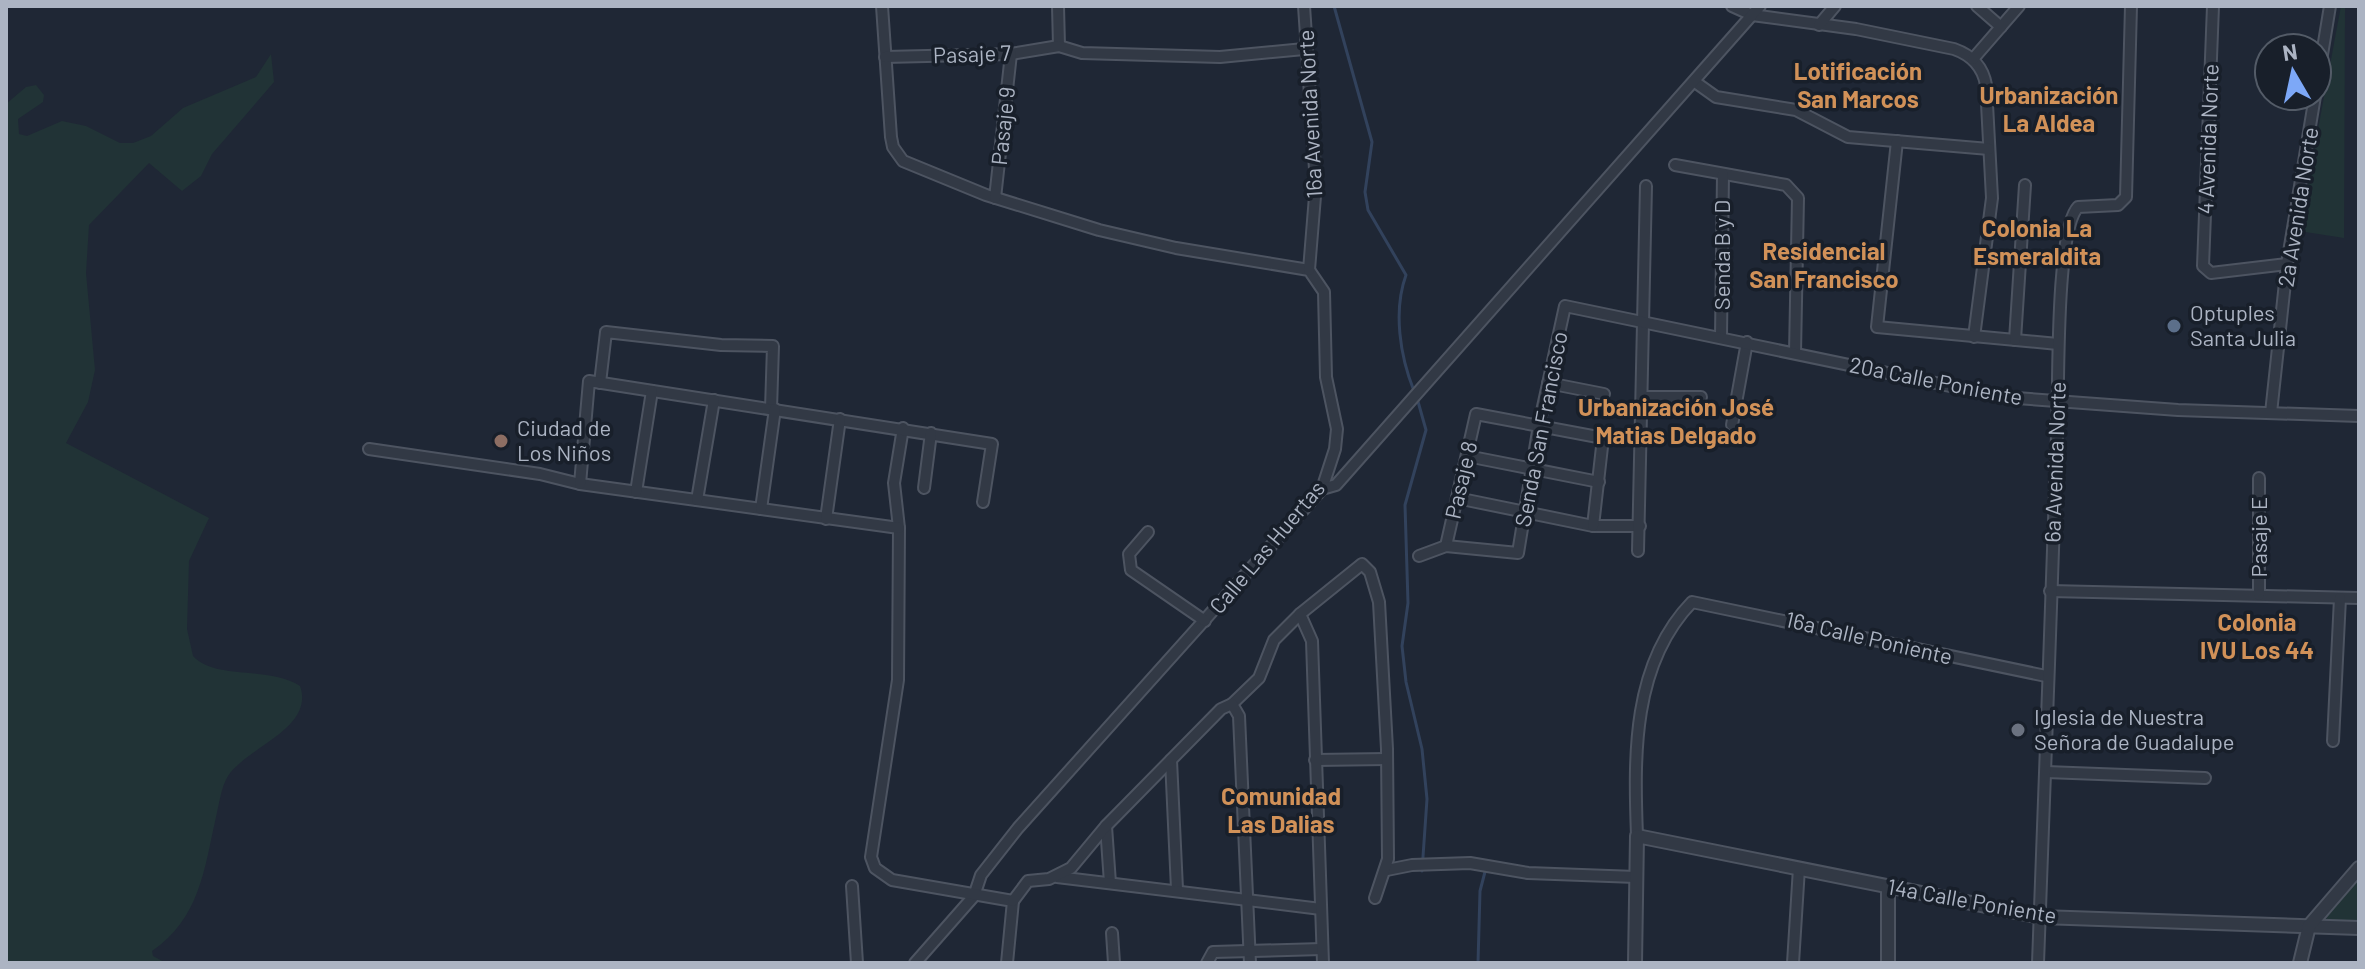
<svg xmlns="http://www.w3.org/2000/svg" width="2365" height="969" font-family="Barlow,sans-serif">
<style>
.green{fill:#213336}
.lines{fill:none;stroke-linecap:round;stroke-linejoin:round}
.stream{stroke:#32425c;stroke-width:3}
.minor-casing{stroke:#4d5461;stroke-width:14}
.tertiary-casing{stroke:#4d5461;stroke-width:16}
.minor{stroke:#323945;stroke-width:10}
.tertiary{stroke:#323945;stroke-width:12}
.service-dot{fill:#5c6f8a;stroke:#181f2a;stroke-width:3}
.education-dot{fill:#8d6e63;stroke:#181f2a;stroke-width:3}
.worship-dot{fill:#6b7280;stroke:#181f2a;stroke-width:3}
.labels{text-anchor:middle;stroke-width:7;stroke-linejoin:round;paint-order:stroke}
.street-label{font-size:22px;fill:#acb4c3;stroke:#181f2a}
.poi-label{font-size:22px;fill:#acb4c3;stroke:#181f2a;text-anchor:start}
.neighbourhood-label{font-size:24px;font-weight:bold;fill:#d19158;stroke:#181f2a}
</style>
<rect width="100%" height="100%" fill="#1f2735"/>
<!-- green -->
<g class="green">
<path d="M 2341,6 L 2345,6 L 2344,238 L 2299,231 Z"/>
<path d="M 271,54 L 274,82 L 212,154 L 201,176 L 182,191 L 149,163 L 89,225 L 86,273 L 95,370 L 88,402 L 66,443 L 209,518 L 189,561 L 187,629 L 193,656 C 216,681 268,665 300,686 C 315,728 247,747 228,776 C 221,787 219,805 216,817 C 204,870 200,918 152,951 L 153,956 L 166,963 L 6,963 L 6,104 L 26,87 L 36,85 L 44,95 L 43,102 L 18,119 L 19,134 L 27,136 L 62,121 L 86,126 L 120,143 L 133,143 L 151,136 L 183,108 L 256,77 Z"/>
<path d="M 2359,878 L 2359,921 L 2327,920 L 2326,915 Z"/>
</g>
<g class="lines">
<!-- stream -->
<g class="stream">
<path d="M 1334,6 L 1372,142 L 1365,192 L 1368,210 L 1406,275 C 1393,311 1400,356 1414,391"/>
<path d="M 1417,398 L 1426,430 L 1405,505 L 1408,603 L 1402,646 L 1406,682 L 1422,749 L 1427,799 L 1422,871"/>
<path d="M 1478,963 L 1480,891 L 1486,868"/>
</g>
<!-- minor casing -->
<g class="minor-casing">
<g id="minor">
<path d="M 882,6 L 891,137 L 893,147 L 903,161 L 986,195 L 1099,230 L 1176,248 L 1309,270 L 1324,292 L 1326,377 L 1337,429 L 1335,449 L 1322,489 L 1018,828 L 981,875 L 974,896 L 915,963"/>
<path d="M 1058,6 L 1059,46"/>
<path d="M 1304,6 L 1316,184 L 1309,270"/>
<path d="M 1732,6 L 1752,15 L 1856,29 L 1954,49 C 1971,55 1983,67 1986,85 L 1992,198 L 1974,337"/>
<path d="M 1977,6 L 2001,27"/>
<path d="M 2213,6 L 2203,266 L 2211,273 L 2287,264"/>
<path d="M 1819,25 L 1835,6"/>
<path d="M 885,57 L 1011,54 L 1059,46 L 1082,53 L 1220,57 L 1304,49"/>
<path d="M 1973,59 L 2019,6"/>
<path d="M 1695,82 L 1716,97 L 1796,110 L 1848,137 L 1989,149"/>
<path d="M 2317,85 L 2330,6"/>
<path d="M 1897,141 L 1877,327 L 2058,344"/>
<path d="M 1675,165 L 1786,185 L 1798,198 L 1795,353"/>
<path d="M 995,198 L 1011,54"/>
<path d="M 1721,337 L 1723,174"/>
<path d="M 2015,340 L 2025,185"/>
<path d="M 600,383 L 606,332 L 721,345 L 773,346 L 771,409"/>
<path d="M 1548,383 L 1604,394"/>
<path d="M 1642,397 L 1701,397"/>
<path d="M 2271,413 L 2287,264 L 2315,96"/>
<path d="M 1732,425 L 1747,342"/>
<path d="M 903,428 L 894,483 L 899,528 L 898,680 L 871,857 L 875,868 L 892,880 L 1013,901 L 1007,963"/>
<path d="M 369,449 L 540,474 L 580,484 L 899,528"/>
<path d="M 1467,456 L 1599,482"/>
<path d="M 580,484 L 589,381 L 992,444 L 983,502"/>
<path d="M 924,488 L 931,433"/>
<path d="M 1322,489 L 1336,485 L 1760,6"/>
<path d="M 636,492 L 652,391"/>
<path d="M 1457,498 L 1593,526 L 1640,526"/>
<path d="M 697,500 L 714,400"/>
<path d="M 761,509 L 775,409"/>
<path d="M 826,519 L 840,419"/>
<path d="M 1148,532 L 1129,554 L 1131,570 L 1205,621"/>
<path d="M 1446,546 L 1476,414 L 1603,438 L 1593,526"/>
<path d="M 1638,551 L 1646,186"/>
<path d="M 1419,556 L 1446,546 L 1518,553 L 1539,425 L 1565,306 L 2003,397 L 2178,410 L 2359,416"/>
<path d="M 2050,591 L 2359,598"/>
<path d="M 2259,595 L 2259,478"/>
<path d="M 1232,704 L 1259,678 L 1274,640 L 1300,614"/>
<path d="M 2333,741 L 2340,598"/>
<path d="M 1171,760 L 1177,889"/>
<path d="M 1315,760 L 1387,759"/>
<path d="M 2046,772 L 2205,778"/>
<path d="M 1106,826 L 1110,883"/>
<path d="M 1637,836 C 1634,755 1632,664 1692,602 L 2046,676"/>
<path d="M 1387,870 L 1412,865 L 1470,863 L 1528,873 L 1636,877"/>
<path d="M 1057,877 L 1321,909"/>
<path d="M 852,886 L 857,963"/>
<path d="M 1013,901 L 1028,881 L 1049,879 L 1071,868 L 1106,826 L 1221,709 L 1232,704 L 1239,716 L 1250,963"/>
<path d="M 1112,933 L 1114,963"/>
<path d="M 1207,963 L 1213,952 L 1322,949"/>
<path d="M 1323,963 L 1312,641 L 1300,614 L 1362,564 L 1370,572 L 1379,602 L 1387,749 L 1388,859 L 1375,898"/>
<path d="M 1793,963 L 1799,868"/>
<path d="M 2038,963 C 2046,787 2050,611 2057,435 C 2059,394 2055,231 2078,207 L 2118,205 L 2126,197 L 2131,6"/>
</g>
</g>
<!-- tertiary casing -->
<g class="tertiary-casing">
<g id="tertiary">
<path d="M 1635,963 L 1637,836 L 2041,917 L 2359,928"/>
<path d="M 1888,963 L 1888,886"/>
<path d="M 2300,963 L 2309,926 L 2359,868"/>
</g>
</g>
<!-- minor -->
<use href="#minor" class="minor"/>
<!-- tertiary -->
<use href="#tertiary" class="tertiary"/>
</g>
<!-- markers -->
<circle class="service-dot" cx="2174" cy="326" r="8"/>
<circle class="education-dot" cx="501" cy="441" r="8"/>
<circle class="worship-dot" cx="2018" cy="730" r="8"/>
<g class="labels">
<!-- street labels -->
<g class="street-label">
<text transform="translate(972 54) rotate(-2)" y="8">Pasaje 7</text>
<text transform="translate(1310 114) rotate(-93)" y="8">16a Avenida Norte</text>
<text transform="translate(1003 126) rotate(-84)" y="8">Pasaje 9</text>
<text transform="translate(2208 139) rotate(-88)" y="8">4 Avenida Norte</text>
<text transform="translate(2298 207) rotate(-81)" y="8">2a Avenida Norte</text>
<text transform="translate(1722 255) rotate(-90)" y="8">Senda B y D</text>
<text transform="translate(1936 381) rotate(11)" y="8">20a Calle Poniente</text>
<text transform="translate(1541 429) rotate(-79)" y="8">Senda San Francisco</text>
<text transform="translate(2055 462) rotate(-88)" y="8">6a Avenida Norte</text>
<text transform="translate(1461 480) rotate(-77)" y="8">Pasaje 8</text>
<text transform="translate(2259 537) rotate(-90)" y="8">Pasaje E</text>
<text transform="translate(1267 547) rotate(-50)" y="8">Calle Las Huertas</text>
<text transform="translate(1869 638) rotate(13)" y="8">16a Calle Poniente</text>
<text transform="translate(1972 901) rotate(10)" y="8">14a Calle Poniente</text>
</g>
<!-- poi labels -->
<g class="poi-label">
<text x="2190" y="321">Optuples<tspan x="2190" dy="25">Santa Julia</tspan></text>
<text x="517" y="436">Ciudad de<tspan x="517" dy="25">Los Niños</tspan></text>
<text x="2034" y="725">Iglesia de Nuestra<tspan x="2034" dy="25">Señora de Guadalupe</tspan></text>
</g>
<!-- neighbourhood labels -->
<g class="neighbourhood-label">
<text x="1858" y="80">Lotificación<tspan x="1858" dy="28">San Marcos</tspan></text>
<text x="2049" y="104">Urbanización<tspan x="2049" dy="28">La Aldea</tspan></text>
<text x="2037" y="237">Colonia La<tspan x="2037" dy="28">Esmeraldita</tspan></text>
<text x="1824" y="260">Residencial<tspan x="1824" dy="28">San Francisco</tspan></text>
<text x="1676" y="416">Urbanización José<tspan x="1676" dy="28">Matias Delgado</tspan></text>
<text x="2257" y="631">Colonia<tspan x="2257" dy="28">IVU Los 44</tspan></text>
<text x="1281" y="805">Comunidad<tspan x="1281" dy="28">Las Dalias</tspan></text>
</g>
</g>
<!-- border -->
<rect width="2365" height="969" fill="none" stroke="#acb4c3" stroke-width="16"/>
<!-- north arrow -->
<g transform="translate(2293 72) rotate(351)"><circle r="38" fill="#181f2a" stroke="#535b67" stroke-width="2"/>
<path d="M0-6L14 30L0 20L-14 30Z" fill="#7da8f7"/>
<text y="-12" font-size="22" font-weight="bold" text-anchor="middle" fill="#acb4c3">N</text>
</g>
</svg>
